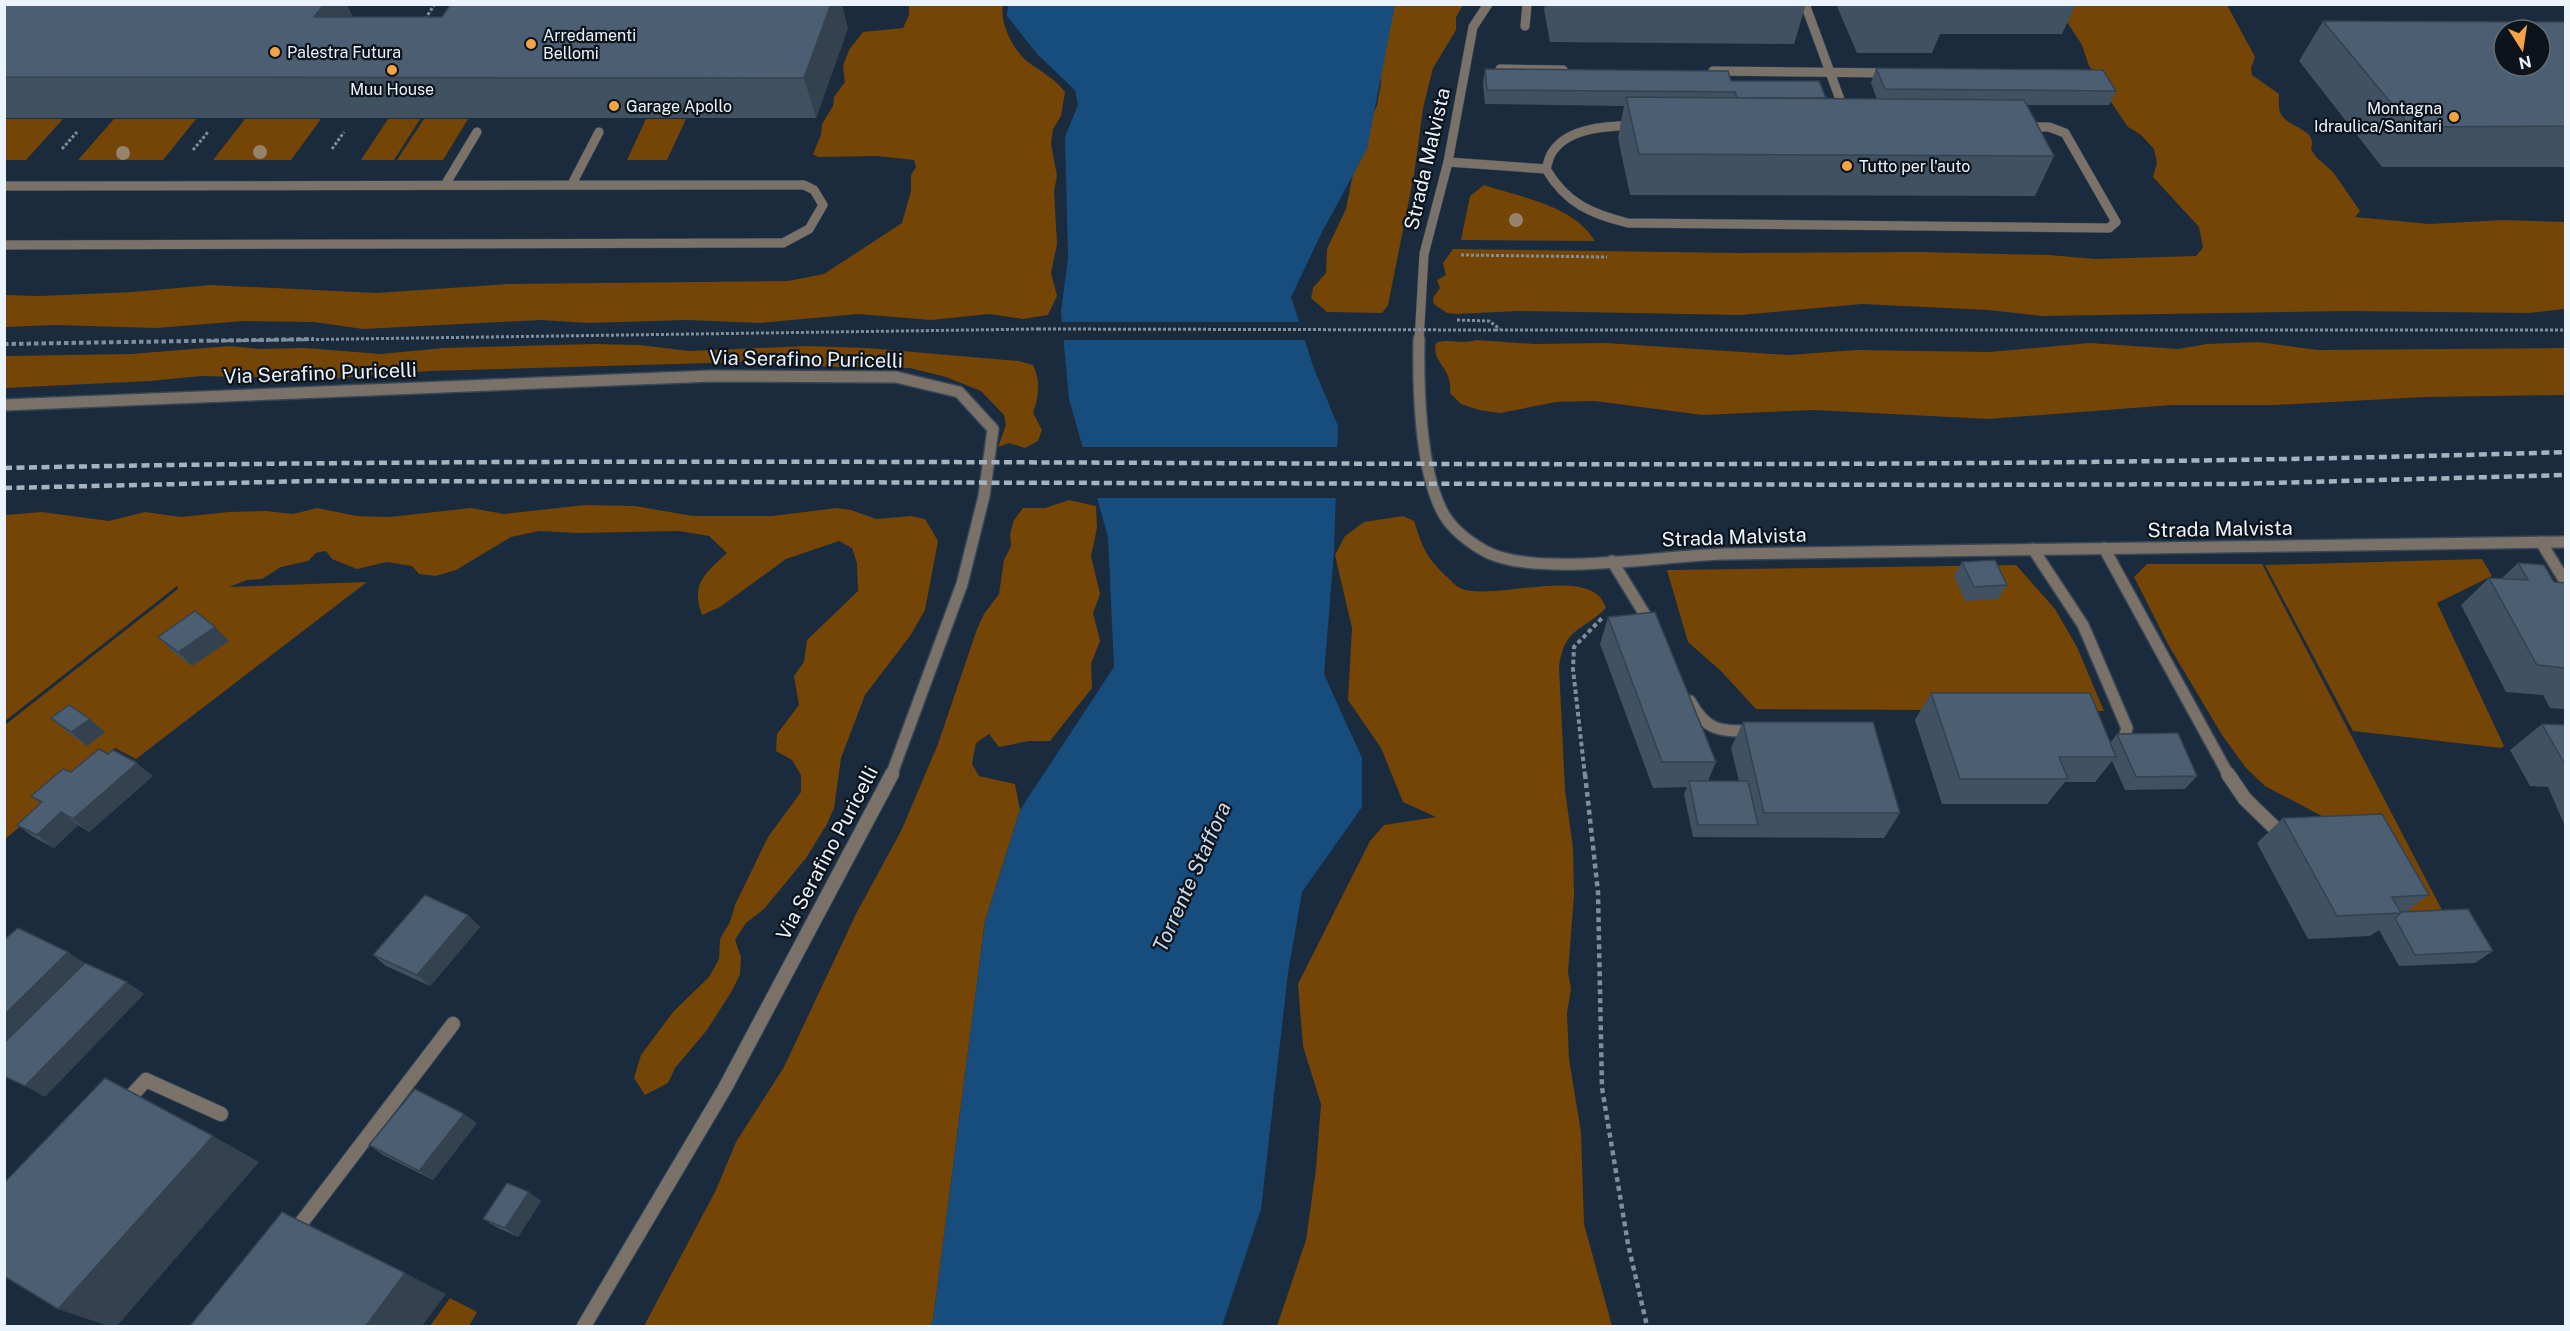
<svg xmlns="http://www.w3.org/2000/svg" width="2570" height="1331" font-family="'Public Sans',sans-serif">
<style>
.green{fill:#744505}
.water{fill:#174d7d}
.pier{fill:#1a2b3d}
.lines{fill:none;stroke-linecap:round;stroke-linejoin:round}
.lane-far2-casing{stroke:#374758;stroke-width:10}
.lane-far1-casing{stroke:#374758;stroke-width:14}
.lane-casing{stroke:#374758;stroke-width:16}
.street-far2-casing{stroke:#374758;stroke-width:10}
.street-far1-casing{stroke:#374758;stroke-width:14}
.street-casing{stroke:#374758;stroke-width:16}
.path-far2{stroke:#808d9b;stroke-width:3;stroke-dasharray:3 2;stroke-linecap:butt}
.path-far1{stroke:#808d9b;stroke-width:4;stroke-dasharray:4.5 3;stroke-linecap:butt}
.path{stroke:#808d9b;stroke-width:4.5;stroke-dasharray:5 4;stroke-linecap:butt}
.lane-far2{stroke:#7a7168;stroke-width:9}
.lane-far1{stroke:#7a7168;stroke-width:11}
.lane{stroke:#7a7168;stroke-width:14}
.street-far2{stroke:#7a7168;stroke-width:9}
.street-far1{stroke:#7a7168;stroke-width:11}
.street{stroke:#7a7168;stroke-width:14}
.rail{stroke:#a6b2be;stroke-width:4.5;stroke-dasharray:8 4.5;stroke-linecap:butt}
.path-bridge{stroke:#808d9b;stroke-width:3;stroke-dasharray:3 2;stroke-linecap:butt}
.tree{fill:#97826c}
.wall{fill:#405162}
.shaded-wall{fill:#344250}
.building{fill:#4b5e72;stroke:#344250;stroke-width:1.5;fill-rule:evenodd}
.poi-dot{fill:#f4a345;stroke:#0c131b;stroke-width:2}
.labels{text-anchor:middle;stroke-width:4.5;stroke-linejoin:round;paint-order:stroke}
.far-poi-label{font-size:16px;fill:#ebf4fd;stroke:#0c131b;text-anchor:start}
.street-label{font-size:20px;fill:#ebf4fd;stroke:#0c131b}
.water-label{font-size:21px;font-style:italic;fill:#cadbed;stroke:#0c131b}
</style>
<rect width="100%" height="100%" fill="#1a2b3d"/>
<!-- green -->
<g class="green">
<path d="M 909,5 L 1003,5 C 999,23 1014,51 1028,62 C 1040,71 1057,80 1065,92 L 1061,116 L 1053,129 L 1051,144 L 1057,176 L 1054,191 L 1057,244 L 1051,273 L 1057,296 L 1048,315 L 1023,319 L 989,314 L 931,320 L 858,314 L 760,323 L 687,320 L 589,323 L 541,320 L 363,329 L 314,322 L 244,321 L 156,328 L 56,325 L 5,327 L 5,295 L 39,296 L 133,292 L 210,285 L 376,293 L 509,284 L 788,281 L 824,274 L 902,223 L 911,191 L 911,175 L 916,167 L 914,160 L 877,156 L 818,157 L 813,154 L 821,135 L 822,124 L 833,106 L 834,97 L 845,82 L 843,66 L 849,50 L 863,32 L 903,28 L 909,15 Z"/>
<path d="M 1379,5 L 1463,5 L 1456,17 L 1456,30 L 1433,68 L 1423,108 L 1414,175 L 1388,305 L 1382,313 L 1327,312 L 1311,298 L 1313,288 L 1326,273 L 1327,249 L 1346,209 L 1356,159 L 1377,105 L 1381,84 Z"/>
<path d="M 2056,5 L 2227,5 L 2255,57 L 2251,68 L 2252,75 L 2279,94 C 2279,100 2278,109 2281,114 C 2289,129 2318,128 2311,149 L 2316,157 L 2333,172 L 2360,211 L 2355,217 L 2429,224 L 2503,220 L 2565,222 L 2565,309 L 2529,313 L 2345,311 L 2042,316 L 1988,310 L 1862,304 L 1740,315 L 1518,311 L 1457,314 L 1447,313 L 1434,304 L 1433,298 L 1440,288 L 1437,280 L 1446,275 L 1443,263 L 1453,249 L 1740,253 L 1920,252 L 2049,255 L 2095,259 L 2196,256 L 2203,248 L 2199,227 L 2153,177 L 2157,163 L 2154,149 L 2140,134 L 2128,127 L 2111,102 L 2100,79 L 2089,66 L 2082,45 Z"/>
<path d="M 5,119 L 63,119 L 26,160 L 5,160 Z"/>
<path d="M 114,119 L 196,119 L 163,160 L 78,160 Z"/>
<path d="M 245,119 L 321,119 L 291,160 L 213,160 Z"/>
<path d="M 388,119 L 420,119 L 394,160 L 361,160 Z"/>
<path d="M 424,119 L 468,119 L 443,160 L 397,160 Z"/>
<path d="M 646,119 L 686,119 L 667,160 L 627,160 Z"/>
<path d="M 1484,185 C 1523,198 1573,205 1595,241 L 1461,240 L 1470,196 Z"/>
<path d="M 1476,340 L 1534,344 L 1606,343 L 1789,355 L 1856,350 L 1989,352 L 2090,343 L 2178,349 L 2207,344 L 2259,342 L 2318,350 L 2565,348 L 2565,395 L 2425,397 L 2275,405 L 2172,405 L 1988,419 L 1814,410 L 1703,415 L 1594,401 L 1556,402 L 1500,413 L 1479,410 L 1461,404 L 1450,393 C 1453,366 1431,364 1436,343 C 1447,338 1463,345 1476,340 Z"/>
<path d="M 594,344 L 639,345 L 690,351 L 806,346 L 867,348 L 1019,361 L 1033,365 C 1041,382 1039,396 1033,413 L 1042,430 L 1038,441 L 1025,448 L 1009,443 L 998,447 L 1006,425 L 1004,415 L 981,391 L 946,377 L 910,368 L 834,367 L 745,362 L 429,371 L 324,379 L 201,376 L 150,381 L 5,388 L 5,356 L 131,354 L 230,346 L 258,349 L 305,348 L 381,354 L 443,348 Z"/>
<path d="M 1069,500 L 1096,506 L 1097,528 L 1091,556 L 1100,594 L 1093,613 L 1100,641 L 1091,664 L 1092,688 L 1050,741 L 1029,741 L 999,747 L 989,734 L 976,743 L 972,764 L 979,776 L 1015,784 L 1020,810 L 985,921 L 933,1320 L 930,1326 L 644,1326 L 716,1190 L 736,1142 L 784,1067 L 856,914 L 902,829 L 938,744 L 977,629 L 984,614 L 999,594 L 1004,560 L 1011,546 L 1010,534 L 1014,520 L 1023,508 L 1045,508 Z"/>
<path d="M 585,505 L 635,506 L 693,516 L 772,516 L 837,508 L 851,510 L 876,519 L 911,516 L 925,519 L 938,541 L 925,610 L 910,636 L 865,695 L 841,758 L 834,808 L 827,824 L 806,858 L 764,909 L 746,923 L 735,940 L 741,957 L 740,974 L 732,991 L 707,1030 L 675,1068 L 668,1083 L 645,1095 L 634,1078 L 641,1055 L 673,1012 L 709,977 L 719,959 L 720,939 L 730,922 L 735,905 L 768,837 L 801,792 L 801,775 L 792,760 L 776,751 L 777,734 L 799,705 L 794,676 L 804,662 L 807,640 L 858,591 L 857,563 L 852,548 L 839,541 L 786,559 L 720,607 L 702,615 C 690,583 706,573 727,553 L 709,536 L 679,531 L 578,533 L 539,531 L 511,537 L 456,570 L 436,576 L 419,574 L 412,566 L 387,562 L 357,569 L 332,559 L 326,551 L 316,553 L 308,561 L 281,567 L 262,579 L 247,580 L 229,587 L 367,582 L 136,759 L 115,748 L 5,839 L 5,725 L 178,589 L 177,586 L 5,721 L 5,515 L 42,512 L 109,521 L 145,512 L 181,517 L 229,512 L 266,511 L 293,514 L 317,508 L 357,516 L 390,517 L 471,508 L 504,514 Z"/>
<path d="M 1403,516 L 1414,521 C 1423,548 1425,556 1446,576 C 1450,579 1455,586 1460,588 C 1493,603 1593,562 1606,608 C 1582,632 1564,627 1559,667 L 1565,790 L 1573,848 L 1574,895 L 1568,972 L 1571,989 L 1567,1013 L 1569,1059 L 1581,1132 L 1584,1224 L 1612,1326 L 1277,1326 L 1306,1240 L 1316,1169 L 1321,1104 L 1303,1046 L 1298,984 L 1370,841 L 1384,825 L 1436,817 L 1403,802 L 1381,748 L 1348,700 L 1352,628 L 1335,555 L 1345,536 L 1364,522 Z"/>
<path d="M 2482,559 L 2492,576 L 2437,603 L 2504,746 L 2501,748 L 2353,731 L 2265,565 Z"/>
<path d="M 2147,564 L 2262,564 L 2444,914 L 2407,917 L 2356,834 L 2265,786 L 2246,768 L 2222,735 L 2169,646 L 2134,577 Z"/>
<path d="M 2016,565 L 2055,609 L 2077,647 L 2104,711 L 1756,709 L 1721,671 L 1688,642 L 1667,570 Z"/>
<path d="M 450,1298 L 477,1312 L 469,1326 L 430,1326 Z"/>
</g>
<!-- water -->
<path class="water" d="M 1008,5 L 1395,5 L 1367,149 L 1322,232 L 1291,297 L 1313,366 L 1338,426 L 1334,552 L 1324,674 L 1362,758 L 1362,807 L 1302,892 L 1288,973 L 1261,1209 L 1222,1326 L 930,1326 L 933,1320 L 985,921 L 1020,810 L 1114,667 L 1108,537 L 1069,399 L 1061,312 L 1068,258 L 1065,137 L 1078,105 L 1075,90 L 1038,55 L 1007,16 Z"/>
<!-- pier -->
<g class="pier">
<path d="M 1059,322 L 1302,322 L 1308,340 L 1060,340 Z"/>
<path d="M 1079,447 L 1340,447 L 1338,498 L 1093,498 Z"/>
</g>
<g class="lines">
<!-- lane-far2 casing -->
<g class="lane-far2-casing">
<g id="lane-far2">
<path d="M 1805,4 L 1845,113"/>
<path d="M 1525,26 L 1527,4"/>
<path d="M 1500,69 L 1563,70"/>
<path d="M 1713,71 L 1890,73"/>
<path d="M 1652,125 L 2049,127 L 2065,133 L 2116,222 L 2109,228 L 1628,223 C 1591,214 1566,203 1546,169 C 1548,163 1549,156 1553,151 C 1572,123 1623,126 1652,125 Z"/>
<path d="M 1448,162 L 1546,169"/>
<path d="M 572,184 L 599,132"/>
<path d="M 445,185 L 477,132"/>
<path d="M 4,186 L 804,185 L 814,190 L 823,205 L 809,229 L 783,243 L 4,245"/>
</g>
</g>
<!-- lane-far1 casing -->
<g class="lane-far1-casing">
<g id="lane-far1">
<path d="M 2541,542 L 2566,583"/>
<path d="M 2104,548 L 2229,776"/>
<path d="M 2033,549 L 2083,625 L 2127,728 L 2125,735"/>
<path d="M 1612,561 L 1652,626"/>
<path d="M 1690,701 C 1707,732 1720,731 1753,731"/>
</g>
</g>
<!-- lane casing -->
<g class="lane-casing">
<g id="lane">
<path d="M 2228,774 L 2245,799 L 2278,831"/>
<path d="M 122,1106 L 146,1080 L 221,1114"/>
<path d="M 292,1235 L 453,1024"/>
</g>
</g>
<!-- street-far2 casing -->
<g class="street-far2-casing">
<path id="street-far2" d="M 1419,341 L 1424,254 L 1448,162 L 1473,27 L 1488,4"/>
</g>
<!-- street-far1 casing -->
<g class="street-far1-casing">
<g id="street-far1">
<path d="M 1419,339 C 1418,386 1420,467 1441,509 C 1449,527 1466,540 1483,550 C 1531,579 1665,555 1725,554 C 2005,550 2286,546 2566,542"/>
<path d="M 4,405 L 712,376 L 896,377 L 959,392 L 993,429 L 984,496 L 962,584 L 891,776"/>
</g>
</g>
<!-- street casing -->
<g class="street-casing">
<path id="street" d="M 584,1326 L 725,1088 L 892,774"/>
</g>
<!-- path-far2 -->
<g class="path-far2">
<path d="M 425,19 L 435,4"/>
<path d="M 62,149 L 77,132"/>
<path d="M 332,149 L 344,132"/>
<path d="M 193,150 L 208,132"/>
<path d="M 1461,255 L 1607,257"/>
<path d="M 1457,320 L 1489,321 L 1500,329"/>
<path d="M 1495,330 L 2566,330"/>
<path d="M 211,341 L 1038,329"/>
</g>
<!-- path-far1 -->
<g class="path-far1">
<path d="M 4,344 L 314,339"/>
<path d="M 1585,776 L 1573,669 L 1574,647 L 1602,618"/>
</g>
<!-- path -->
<path class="path" d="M 1585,774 L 1598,892 L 1602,1088 L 1628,1244 L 1647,1326"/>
<!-- lane-far2 -->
<use href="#lane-far2" class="lane-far2"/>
<!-- lane-far1 -->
<use href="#lane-far1" class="lane-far1"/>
<!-- lane -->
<use href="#lane" class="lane"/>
<!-- street-far2 -->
<use href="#street-far2" class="street-far2"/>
<!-- street-far1 -->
<use href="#street-far1" class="street-far1"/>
<!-- street -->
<use href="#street" class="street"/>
<!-- rail -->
<g class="rail">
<path d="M 4,468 C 858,450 1712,479 2566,452"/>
<path d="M 4,488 L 314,481 L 1965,485 L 2234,484 L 2566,475"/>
</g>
<!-- path-bridge -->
<path class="path-bridge" d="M 1038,329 L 1495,330"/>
</g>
<!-- trees -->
<g class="tree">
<circle cx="260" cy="152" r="7"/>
<circle cx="123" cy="153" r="7"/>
<circle cx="1516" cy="220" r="7"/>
</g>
<!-- wall -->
<g class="wall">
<path d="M 4,4 L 346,4 L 353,17 L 848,28 L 816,118 L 4,118 Z"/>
<path d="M 1545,4 L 1806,4 L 1794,44 L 1550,42 L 1544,10 Z"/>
<path d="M 1836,4 L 2076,4 L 2062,34 L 1940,34 L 1932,53 L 1857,53 Z"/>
<path d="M 2323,21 L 2565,22 L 2565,167 L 2382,167 L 2299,61 Z"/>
<path d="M 1876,68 L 2116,91 L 2109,105 L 2027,105 L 2054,156 L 2035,196 L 1630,195 L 1618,138 L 1624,106 L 1485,104 L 1483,84 L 1485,69 L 1731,81 L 1826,99 L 1877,99 L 1871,83 Z"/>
<path d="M 1962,562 L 2007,585 L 1998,599 L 1965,601 L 1954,576 Z"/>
<path d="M 2518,563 L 2554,582 L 2565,583 L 2565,709 L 2550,708 L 2543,695 L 2506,692 L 2461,605 L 2489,578 L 2501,579 Z"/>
<path d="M 1608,617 L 1716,762 L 1708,781 L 1739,781 L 1731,748 L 1743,722 L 1900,813 L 1884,838 L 1693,837 L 1684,794 L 1687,787 L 1653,788 L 1600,644 Z"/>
<path d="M 158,637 L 229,641 L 192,666 L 172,651 Z"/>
<path d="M 1931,693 L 2111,742 L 2117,734 L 2197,776 L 2185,789 L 2125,790 L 2112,761 L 2095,782 L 2065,782 L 2047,804 L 1942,804 L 1915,720 Z"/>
<path d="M 51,718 L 90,719 L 105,732 L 87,746 L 67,732 Z"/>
<path d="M 2542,724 L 2565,725 L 2565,826 L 2548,787 L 2530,786 L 2510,750 Z"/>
<path d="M 108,754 L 153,776 L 89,832 L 78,825 L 54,848 L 35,838 L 17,825 L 41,803 L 31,796 L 71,772 Z"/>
<path d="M 2283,818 L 2429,895 L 2405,912 L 2493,951 L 2475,963 L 2399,966 L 2379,930 L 2370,936 L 2308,939 L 2257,843 Z"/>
<path d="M 480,927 L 430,986 L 386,966 L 373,955 Z"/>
<path d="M 477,1123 L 433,1180 L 383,1155 L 369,1145 Z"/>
<path d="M 541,1201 L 518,1237 L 496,1227 L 483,1219 Z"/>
</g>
<!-- shaded-wall -->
<g class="shaded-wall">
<path d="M 324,4 L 346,4 L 359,27 L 314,17 Z"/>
<path d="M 831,4 L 842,4 L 848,28 L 816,118 L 804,78 Z"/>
<path d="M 215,627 L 229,641 L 192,666 L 178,652 Z"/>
<path d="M 90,719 L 105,732 L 87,746 L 71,732 Z"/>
<path d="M 137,763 L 153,776 L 89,832 L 73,819 Z"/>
<path d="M 61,812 L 78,825 L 54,848 L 37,835 Z"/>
<path d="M 468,915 L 480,927 L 430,986 L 417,975 Z"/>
<path d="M 68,952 L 103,975 L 4,1074 L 4,1015 Z"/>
<path d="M 127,982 L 144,994 L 45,1097 L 25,1086 Z"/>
<path d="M 464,1114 L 477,1123 L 433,1180 L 419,1171 Z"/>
<path d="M 213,1136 L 259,1162 L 117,1326 L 108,1326 L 58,1309 Z"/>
<path d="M 529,1192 L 541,1201 L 518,1237 L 505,1228 Z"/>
<path d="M 405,1273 L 446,1294 L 422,1326 L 366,1326 Z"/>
</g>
<!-- building -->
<g class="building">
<path d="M 4,4 L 324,4 L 314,17 L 442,17 L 451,4 L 831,4 L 804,78 L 4,77 Z"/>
<path d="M 2323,21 L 2565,22 L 2565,126 L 2411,127 ZM 2504,30 L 2540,30 L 2540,66 L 2504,66 Z"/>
<path d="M 1876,68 L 2103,70 L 2116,91 L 1885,89 Z"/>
<path d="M 1485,69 L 1728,71 L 1731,81 L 1819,81 L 1826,98 L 1737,98 L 1735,92 L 1487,90 Z"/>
<path d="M 1626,97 L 2024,100 L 2054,156 L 1639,154 Z"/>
<path d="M 1995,560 L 2007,585 L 1974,587 L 1962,562 Z"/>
<path d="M 2518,563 L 2544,565 L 2554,582 L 2565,583 L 2565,668 L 2537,665 L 2489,578 L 2528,580 Z"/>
<path d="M 195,611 L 215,627 L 178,652 L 158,637 Z"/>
<path d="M 1655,612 L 1716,762 L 1662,762 L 1608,617 Z"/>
<path d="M 1931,693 L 2090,693 L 2116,757 L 2059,757 L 2068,779 L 1960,779 Z"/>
<path d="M 69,705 L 90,719 L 71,732 L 51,718 Z"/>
<path d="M 1743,722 L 1873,722 L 1900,813 L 1764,813 Z"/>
<path d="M 2542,724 L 2565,725 L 2565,761 L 2563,761 Z"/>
<path d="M 2178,733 L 2197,776 L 2136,777 L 2117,734 Z"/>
<path d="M 99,749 L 108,754 L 113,750 L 137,763 L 73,819 L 61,812 L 37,835 L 17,825 L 42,802 L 31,796 L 63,769 L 71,772 Z"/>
<path d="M 1689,781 L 1748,781 L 1758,825 L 1698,825 Z"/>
<path d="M 2382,814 L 2429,895 L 2392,897 L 2401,913 L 2337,916 L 2283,818 Z"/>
<path d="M 425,895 L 468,915 L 417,975 L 373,955 Z"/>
<path d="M 2468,909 L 2493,951 L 2415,955 L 2395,918 L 2401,913 L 2401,912 Z"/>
<path d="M 18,928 L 68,952 L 4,1015 L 4,940 Z"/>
<path d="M 85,963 L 127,982 L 25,1086 L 4,1076 L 4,1043 Z"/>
<path d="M 105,1078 L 213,1136 L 58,1309 L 4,1276 L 4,1183 Z"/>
<path d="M 415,1089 L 464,1114 L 419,1171 L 369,1145 Z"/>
<path d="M 507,1183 L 529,1192 L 505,1228 L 483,1219 Z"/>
<path d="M 282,1212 L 405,1273 L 366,1326 L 190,1326 Z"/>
</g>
<!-- markers -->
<g class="poi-dot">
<circle cx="531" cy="44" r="6"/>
<circle cx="275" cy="52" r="6"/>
<circle cx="392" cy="70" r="6"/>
<circle cx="614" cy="106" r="6"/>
<circle cx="2454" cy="117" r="6"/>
<circle cx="1847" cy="166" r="6"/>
</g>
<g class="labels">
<!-- far-poi labels -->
<g class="far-poi-label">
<text x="543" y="41">Arredamenti<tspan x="543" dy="18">Bellomi</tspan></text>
<text x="287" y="58">Palestra Futura</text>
<text x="392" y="95" text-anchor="middle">Muu House</text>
<text x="626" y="112">Garage Apollo</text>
<text x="2442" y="114" text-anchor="end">Montagna<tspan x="2442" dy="18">Idraulica/Sanitari</tspan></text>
<text x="1859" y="172">Tutto per l'auto</text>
</g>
<!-- street labels -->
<g class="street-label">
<text transform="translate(1427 159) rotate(-77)" y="7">Strada Malvista</text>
<text transform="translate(806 359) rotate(1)" y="7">Via Serafino Puricelli</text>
<text transform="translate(320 373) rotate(-2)" y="7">Via Serafino Puricelli</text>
<text transform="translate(2220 529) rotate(-1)" y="7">Strada Malvista</text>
<text transform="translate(1734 537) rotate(-2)" y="7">Strada Malvista</text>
<text transform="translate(827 853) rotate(-62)" y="7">Via Serafino Puricelli</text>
</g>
<!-- water labels -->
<g class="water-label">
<text transform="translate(1192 877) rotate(-66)" y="7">Torrente Staffora</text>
</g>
</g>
<!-- border -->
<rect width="2570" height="1331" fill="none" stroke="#ebf4fd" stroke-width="12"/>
<!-- north arrow -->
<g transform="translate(2522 48) rotate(168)"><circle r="28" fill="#0c131b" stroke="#656d75" stroke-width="1.5"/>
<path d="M0-4.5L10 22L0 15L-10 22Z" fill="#f4a345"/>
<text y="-9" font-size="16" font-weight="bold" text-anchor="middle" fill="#ebf4fd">N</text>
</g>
</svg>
